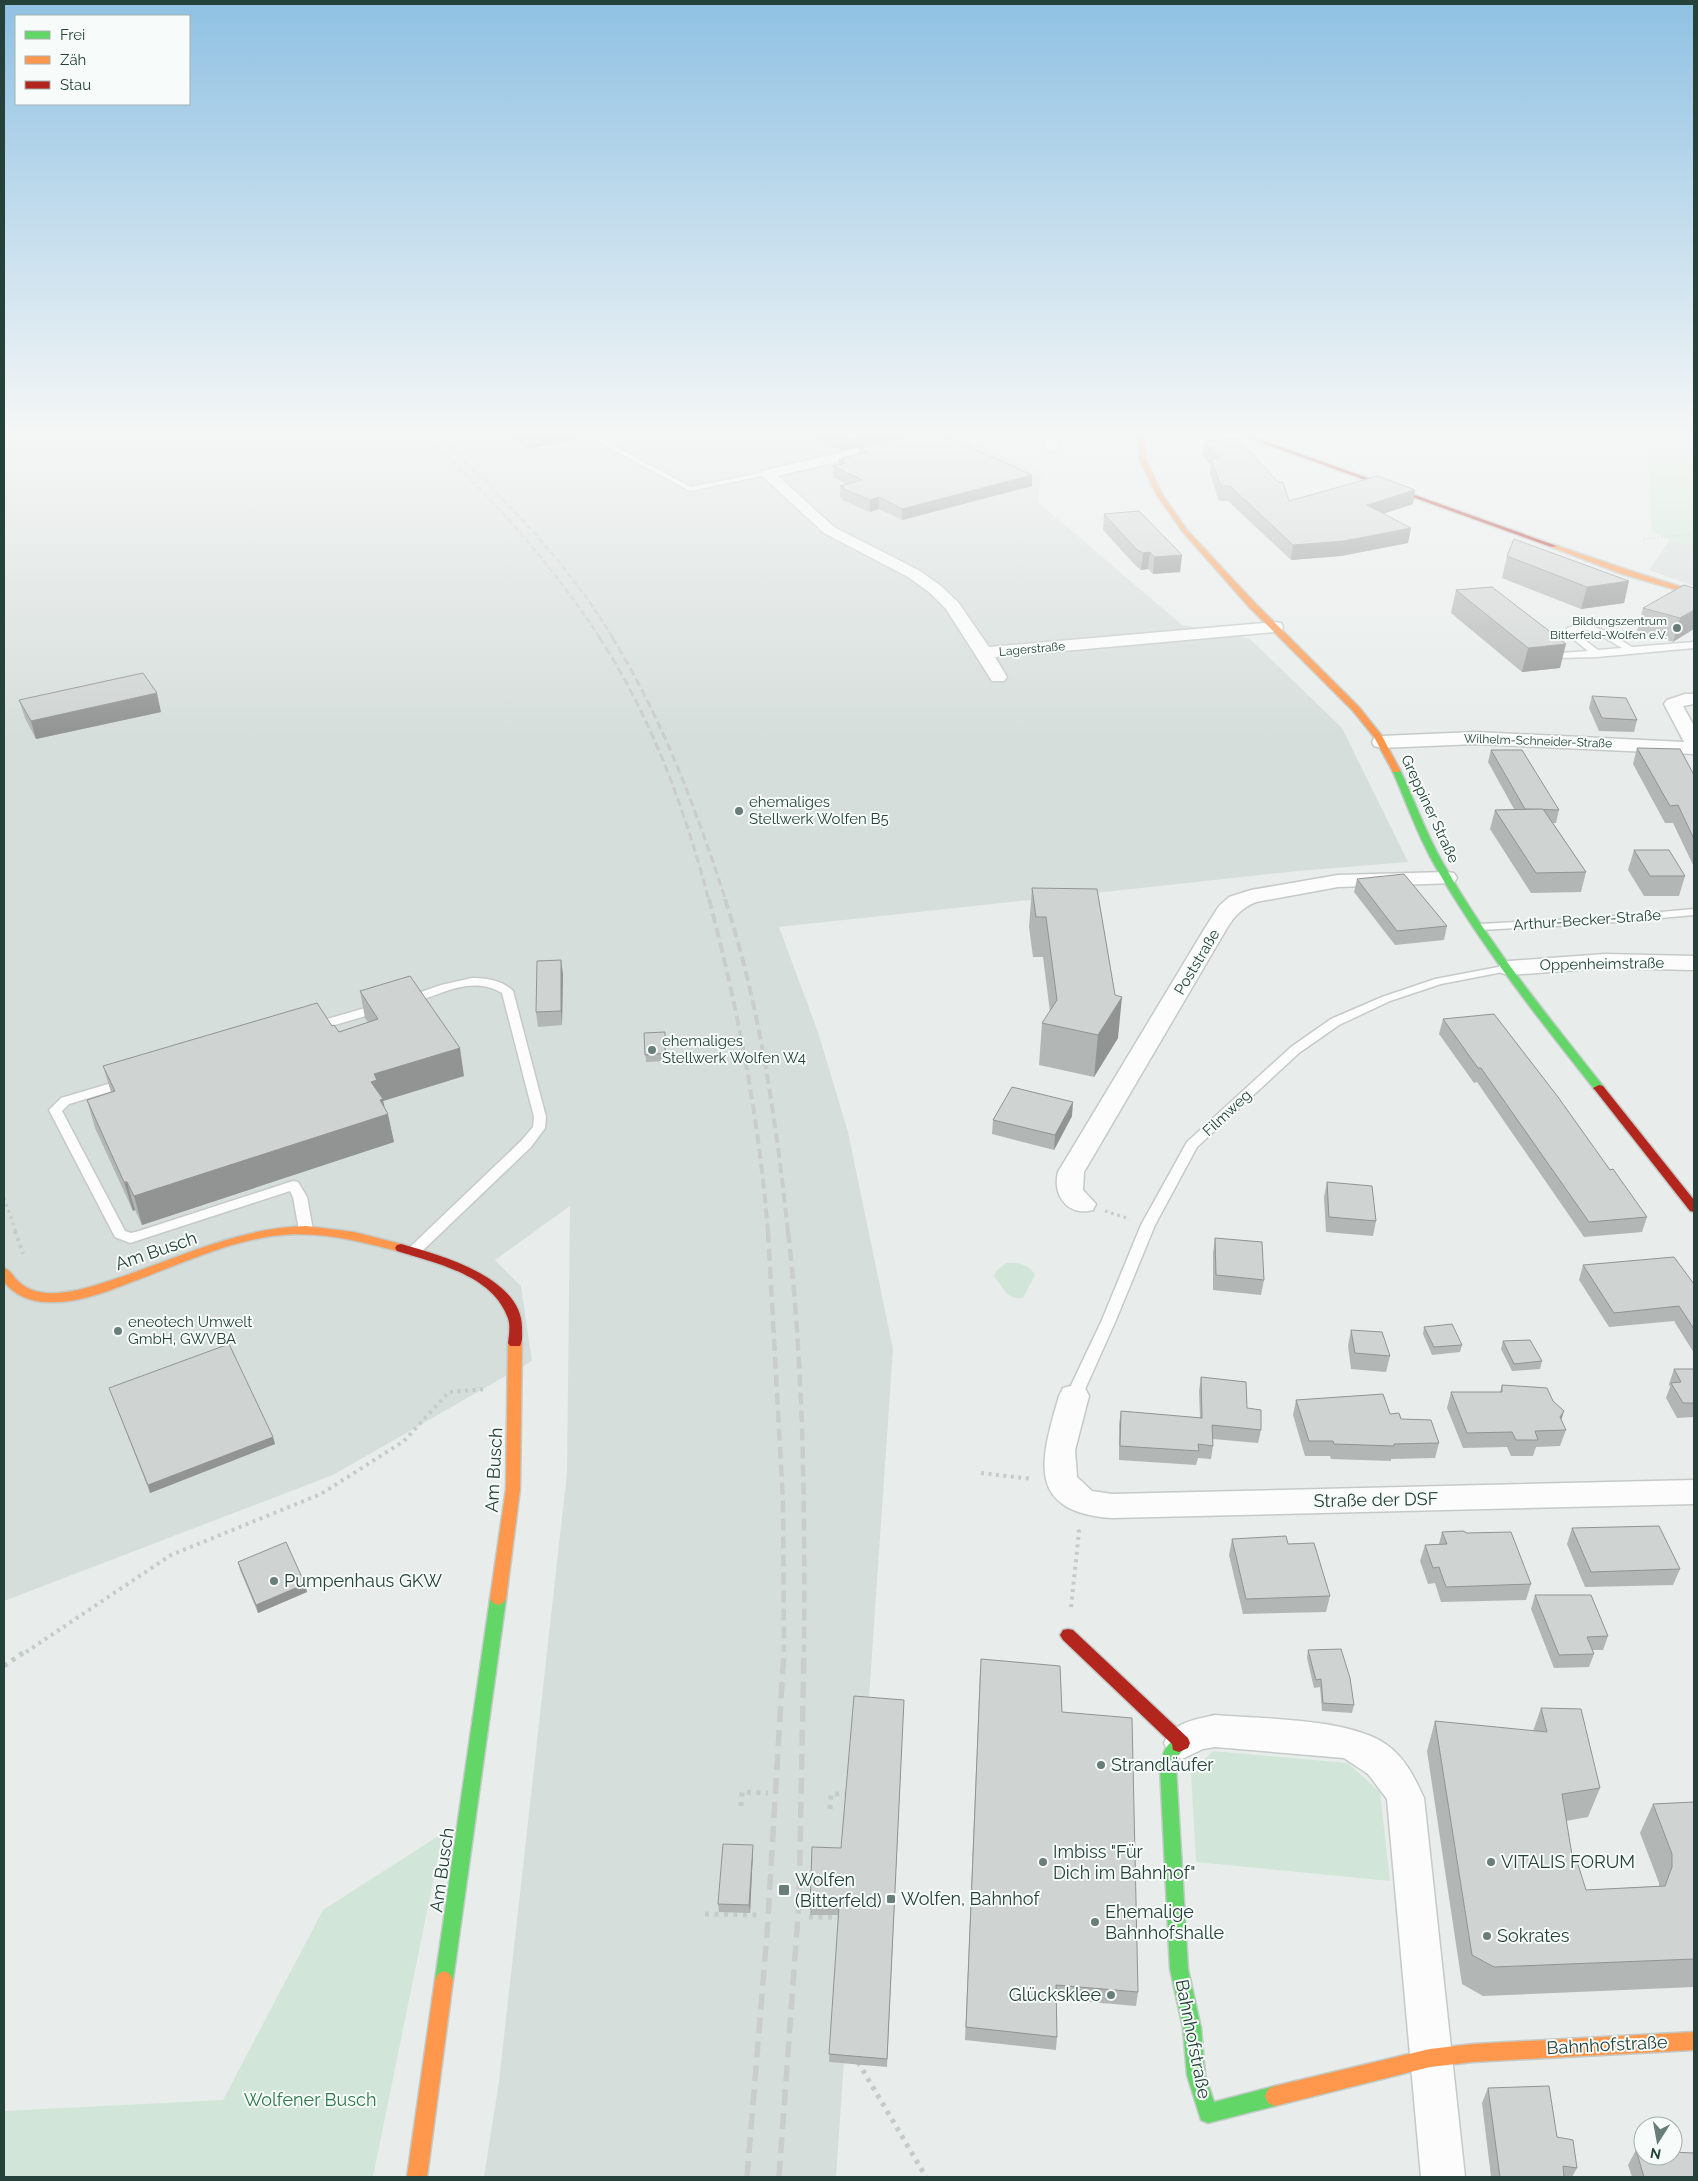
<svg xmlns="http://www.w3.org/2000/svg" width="1698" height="2181" font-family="Raleway,sans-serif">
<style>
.built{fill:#d6dedb}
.green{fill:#d1e6d8}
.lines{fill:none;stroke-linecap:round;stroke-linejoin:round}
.lane-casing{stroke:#c5cac8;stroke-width:3}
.street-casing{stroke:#c5cac8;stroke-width:3}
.fast-casing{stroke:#c3cbc8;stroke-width:3}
.slow-casing{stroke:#c3cbc8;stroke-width:3}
.jam-casing{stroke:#c3cbc8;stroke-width:3}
.path-far3{stroke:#c3ccca;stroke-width:2;stroke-dasharray:1 2.5;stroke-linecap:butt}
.path-far2{stroke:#c3ccca;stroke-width:3;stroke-dasharray:2.5 4;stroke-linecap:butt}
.path-far1{stroke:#c3ccca;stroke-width:4;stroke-dasharray:3 4.5;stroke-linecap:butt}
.path{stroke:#c3ccca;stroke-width:5;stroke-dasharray:4 5.5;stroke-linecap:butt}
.lane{fill:#fcfcfc;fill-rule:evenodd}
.street{fill:#fcfcfc;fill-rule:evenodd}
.fast{fill:#63d668;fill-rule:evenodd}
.slow{fill:#ff974d;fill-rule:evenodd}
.jam{fill:#b3261e;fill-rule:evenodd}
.rail-far4{stroke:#c9cdcc;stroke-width:2.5;stroke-dasharray:6 3;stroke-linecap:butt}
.rail-far3{stroke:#c9cdcc;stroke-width:3;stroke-dasharray:8 4;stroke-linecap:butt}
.rail-far2{stroke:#c9cdcc;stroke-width:4;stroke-dasharray:10 5;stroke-linecap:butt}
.rail-far1{stroke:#c9cdcc;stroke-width:4.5;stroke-dasharray:12 6;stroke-linecap:butt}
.rail{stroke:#c9cdcc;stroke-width:5.5;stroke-dasharray:16 8;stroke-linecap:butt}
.wall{fill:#b2b6b5}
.shaded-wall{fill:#919493}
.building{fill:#cfd4d2;stroke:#919493}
.poi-dot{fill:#697e78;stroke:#f7fbf9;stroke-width:2}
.labels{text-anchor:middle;stroke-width:4;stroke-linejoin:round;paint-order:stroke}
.far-poi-label{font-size:12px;fill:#24423a;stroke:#f7fbf9;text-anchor:end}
.far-street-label{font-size:12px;fill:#24423a;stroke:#f7fbf9}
.poi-label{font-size:15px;fill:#24423a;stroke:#f7fbf9;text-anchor:start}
.street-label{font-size:15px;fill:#24423a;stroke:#f7fbf9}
.near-street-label{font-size:18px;fill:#24423a;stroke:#f7fbf9}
.near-poi-label{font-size:18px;fill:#24423a;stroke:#f7fbf9;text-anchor:start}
.near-park-label{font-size:18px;fill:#2d7a4b;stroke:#f7fbf9}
</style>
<rect width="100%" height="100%" fill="#e8edeb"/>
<!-- built -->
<g class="built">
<path d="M 4,430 L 947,430 L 1041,474 L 1038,502 L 1182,625 L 1250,639 L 1342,728 L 1408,862 L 1298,871 L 779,927 L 818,1032 L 848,1132 L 893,1349 L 836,2177 L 484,2177 L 499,2081 L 567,1473 L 570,1206 L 495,1260 L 521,1286 L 532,1361 L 333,1475 L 4,1601 Z"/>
<path d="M 1670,540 L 1694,545 L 1694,586 L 1649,570 Z"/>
</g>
<!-- green -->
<g class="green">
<path d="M 1004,430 L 1028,430 L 1030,440 L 1006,440 Z"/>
<path d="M 1646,430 L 1694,430 L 1694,545 L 1670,540 L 1652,532 Z"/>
<path d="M 1006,1263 C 1018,1262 1029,1264 1035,1275 L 1023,1298 C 1008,1301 1002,1286 994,1276 L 996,1271 Z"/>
<path d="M 1213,1751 L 1348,1763 L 1380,1792 L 1390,1881 L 1196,1862 L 1191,1773 Z"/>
<path d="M 443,1833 L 373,2177 L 4,2177 L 4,2111 L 223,2100 L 323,1910 Z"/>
</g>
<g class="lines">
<!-- lane casing -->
<g class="lane-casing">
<g id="lane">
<path d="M 577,430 L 584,430 L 691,487 L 767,472 L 771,474 L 690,491 Z"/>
<path d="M 1579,625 L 1587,625 L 1606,631 L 1632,647 L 1694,642 L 1694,648 L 1597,657 L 1558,658 L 1557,656 L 1561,653 L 1588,651 L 1566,633 L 1567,628 ZM 1587,630 L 1600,635 L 1622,648 L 1598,650 L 1574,632 Z"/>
<path d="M 1694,909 L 1694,915 L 1593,924 L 1480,930 L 1474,927 L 1480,924 L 1593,918 Z"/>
<path d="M 1509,965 L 1513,966 L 1515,968 L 1513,970 L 1441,984 L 1390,1001 L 1339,1025 L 1299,1053 L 1197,1147 L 1155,1225 L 1116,1320 L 1082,1396 L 1079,1400 L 1074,1402 L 1069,1400 L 1066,1396 L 1102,1320 L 1141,1225 L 1187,1142 L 1291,1047 L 1331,1019 L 1382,997 L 1435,979 Z"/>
<path d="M 472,978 C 486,978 502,980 513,991 L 546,1117 L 545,1128 L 531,1147 L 418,1255 L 408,1255 L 406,1252 L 408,1249 L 521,1141 L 533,1127 L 534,1117 L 502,993 C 471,974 439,996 408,1004 L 402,1000 L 404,998 L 441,985 Z"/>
<path d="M 379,1004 L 383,1005 L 385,1008 L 383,1011 L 314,1031 L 308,1027 L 310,1024 Z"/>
<path d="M 125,1079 L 131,1083 L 129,1086 L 69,1104 L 62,1111 L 125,1231 L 131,1233 L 139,1231 L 293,1181 L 298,1182 L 307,1197 L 313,1230 L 311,1233 L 301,1233 L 299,1230 L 293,1197 L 290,1191 L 130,1243 L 115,1237 L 49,1110 L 61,1098 Z"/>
</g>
</g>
<!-- street casing -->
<g class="street-casing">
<g id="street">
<path d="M 937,430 L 960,430 L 958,433 L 778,476 L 834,527 L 920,571 L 941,586 L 958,602 L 989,647 L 1275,622 L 1281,623 L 1283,627 L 1281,631 L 1275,632 L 995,657 L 1007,677 L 1004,681 L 992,681 L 946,609 L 929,592 L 908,577 L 824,533 L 760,474 L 762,471 Z"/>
<path d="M 1043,430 L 1057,430 L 1059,448 L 1057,451 L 1052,452 L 1045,448 Z"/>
<path d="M 1685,694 L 1694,694 L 1694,704 L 1683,706 L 1694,726 L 1694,754 L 1476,744 L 1381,748 L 1374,746 L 1372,742 L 1374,738 L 1381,736 L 1476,732 L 1684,742 L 1664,704 L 1667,700 Z"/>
<path d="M 1446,872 L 1454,873 L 1457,878 L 1454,883 L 1338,887 L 1256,902 C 1242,908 1235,915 1227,928 L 1084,1172 L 1083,1190 L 1096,1204 L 1093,1210 C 1068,1217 1052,1195 1058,1172 L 1205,928 L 1219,906 L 1229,897 L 1251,890 L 1338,875 Z"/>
<path d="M 1605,954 L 1694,956 L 1694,970 L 1605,968 L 1509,975 L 1501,973 L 1498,968 L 1501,963 L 1509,961 Z"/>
<path d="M 1074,1385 L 1085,1388 L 1089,1396 L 1075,1450 L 1077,1477 L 1092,1491 L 1112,1494 L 1694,1480 L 1694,1504 L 1112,1518 C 1024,1512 1041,1458 1059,1396 L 1063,1388 Z"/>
<path d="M 1215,1715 C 1261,1719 1350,1718 1387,1745 C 1405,1758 1415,1778 1424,1798 L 1465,2177 L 1421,2177 L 1387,1799 L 1368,1774 L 1344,1758 L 1215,1747 L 1203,1749 L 1182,1759 L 1169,1754 L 1164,1743 C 1174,1722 1193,1720 1215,1715 Z"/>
</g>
</g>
<!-- fast casing -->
<g class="fast-casing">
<g id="fast">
<path d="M 1396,767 L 1400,770 C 1415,801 1426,834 1443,863 C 1488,943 1546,1014 1603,1086 L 1605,1088 L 1603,1090 L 1595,1090 C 1538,1018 1480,945 1434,864 C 1417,834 1406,801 1392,770 Z"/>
<path d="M 498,1593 L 503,1595 L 506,1599 L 453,1980 L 450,1986 L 444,1989 L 438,1986 L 435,1980 L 490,1599 L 493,1595 Z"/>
<path d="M 1179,1738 L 1185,1740 L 1187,1745 L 1178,1756 L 1176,1767 L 1188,1969 L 1201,2028 L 1205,2075 L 1214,2102 L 1275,2086 L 1282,2089 L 1285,2096 L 1282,2103 L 1275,2106 L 1208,2123 L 1201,2120 L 1187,2075 L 1183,2028 L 1170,1969 L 1160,1767 C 1163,1753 1165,1743 1179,1738 Z"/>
</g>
</g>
<!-- slow casing -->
<g class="slow-casing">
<g id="slow">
<path d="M 1138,430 L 1144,430 L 1146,460 L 1162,494 L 1187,530 L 1255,603 L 1359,707 L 1382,736 L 1400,770 L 1399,772 L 1393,772 L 1374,737 L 1353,711 L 1249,607 L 1183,532 L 1156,494 L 1140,460 Z"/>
<path d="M 1551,545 L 1555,545 L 1628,570 L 1694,591 L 1694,595 L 1622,574 L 1551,547 Z"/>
<path d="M 306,1226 L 354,1232 L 405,1245 L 407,1248 L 405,1251 L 401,1252 C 359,1241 317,1230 273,1236 C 223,1243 176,1266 129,1283 C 103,1293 75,1304 47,1302 C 31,1302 14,1295 4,1282 L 4,1268 C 11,1270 13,1277 18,1281 C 34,1297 58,1294 78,1290 C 155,1271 225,1228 306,1226 Z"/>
<path d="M 515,1338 L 520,1340 L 522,1343 L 520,1489 L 506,1599 L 503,1603 L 498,1605 L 493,1603 L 490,1599 L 506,1489 L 508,1343 L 510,1340 Z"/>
<path d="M 444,1971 L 450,1974 L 453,1980 L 427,2177 L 407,2177 L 435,1980 L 438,1974 Z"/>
<path d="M 1694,2032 L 1694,2050 L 1473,2062 L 1430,2067 L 1275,2106 L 1268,2103 L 1265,2096 L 1268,2089 L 1275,2086 L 1430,2049 L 1473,2044 Z"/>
</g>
</g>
<!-- jam casing -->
<g class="jam-casing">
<g id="jam">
<path d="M 1226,430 L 1234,430 L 1557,546 L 1551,547 Z"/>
<path d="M 1599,1085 L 1603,1086 L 1694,1200 L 1694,1212 L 1690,1211 L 1595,1090 L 1593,1088 Z"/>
<path d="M 401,1244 C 440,1255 521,1277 522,1327 C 522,1334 523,1341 520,1346 L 510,1346 L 508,1343 C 509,1334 511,1324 507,1316 C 491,1274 434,1263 397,1251 L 395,1248 L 397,1245 Z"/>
<path d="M 1068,1629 L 1073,1630 L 1188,1738 L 1190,1743 L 1188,1748 L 1179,1752 L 1173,1750 L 1172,1744 L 1063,1640 L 1060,1635 L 1063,1630 Z"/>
</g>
</g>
<!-- path-far3 -->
<g class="path-far3">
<path d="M 974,430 L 1002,446 L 1031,446"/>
<path d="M 1644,539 L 1694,534"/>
</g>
<!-- path-far2 -->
<g class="path-far2">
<path d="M 4,1198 L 16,1232"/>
<path d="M 1105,1211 L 1130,1219"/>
</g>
<!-- path-far1 -->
<g class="path-far1">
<path d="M 15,1231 L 23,1254"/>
<path d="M 981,1473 L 1032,1479"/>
<path d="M 1071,1607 L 1079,1532 L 1077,1526"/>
<path d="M 26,1652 L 171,1555 L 321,1494 L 404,1441 L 449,1392 L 486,1389"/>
</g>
<!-- path -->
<g class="path">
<path d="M 4,1666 L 27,1650"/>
<path d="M 741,1806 L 742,1792 L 768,1793"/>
<path d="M 830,1809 L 831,1794 L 849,1794"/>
<path d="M 705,1914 L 758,1915"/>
<path d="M 809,1917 L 840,1917"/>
<path d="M 858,2062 L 926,2177"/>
</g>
<!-- lane -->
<use href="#lane" class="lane"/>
<!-- street -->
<use href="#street" class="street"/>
<!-- fast -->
<use href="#fast" class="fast"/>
<!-- slow -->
<use href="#slow" class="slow"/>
<!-- jam -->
<use href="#jam" class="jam"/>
<!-- rail-far4 -->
<g class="rail-far4">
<path d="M 419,430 C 488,493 549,560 600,638"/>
<path d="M 431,430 C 499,492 565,559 613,638"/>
</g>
<!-- rail-far3 -->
<g class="rail-far3">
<path d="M 599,637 C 651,716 685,809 709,901"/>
<path d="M 612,637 C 663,720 696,809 726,901"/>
</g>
<!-- rail-far2 -->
<g class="rail-far2">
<path d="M 709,899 C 738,1009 759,1119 768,1232"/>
<path d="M 725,899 C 760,1007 776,1120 788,1232"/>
</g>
<!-- rail-far1 -->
<g class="rail-far1">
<path d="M 768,1231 L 783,1501 L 784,1652"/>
<path d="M 788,1231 C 804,1370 805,1512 804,1652"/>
</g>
<!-- rail -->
<g class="rail">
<path d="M 747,2177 L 767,1934 L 784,1650"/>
<path d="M 779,2177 L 799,1901 L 804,1650"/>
</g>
</g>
<!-- wall -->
<g class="wall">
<path d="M 495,430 L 585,430 L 585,437 L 529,449 Z"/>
<path d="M 587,430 L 604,430 L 604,433 L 596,434 Z"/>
<path d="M 816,430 L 914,430 L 914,433 L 841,451 L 816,439 Z"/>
<path d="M 1204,441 L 1289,501 L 1415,490 L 1413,504 L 1383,514 L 1411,528 L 1408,543 L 1341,556 L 1291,560 L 1228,501 L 1219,501 L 1210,473 L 1210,464 L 1202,455 Z"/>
<path d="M 859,448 L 1032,486 L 902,520 L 879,509 L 870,512 L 842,500 L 842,498 L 840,497 L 840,486 L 847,484 L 833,477 L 833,466 L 839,465 L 839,460 L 842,460 L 842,458 L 859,454 Z"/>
<path d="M 1104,514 L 1182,555 L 1180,572 L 1153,574 L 1148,569 L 1141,570 L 1136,566 L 1103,530 Z"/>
<path d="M 1507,556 L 1629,581 L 1624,603 L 1581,609 L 1502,578 Z"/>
<path d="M 1694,588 L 1673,642 L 1637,631 L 1643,608 Z"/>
<path d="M 1456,590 L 1560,668 L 1522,672 L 1451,613 Z"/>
<path d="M 1592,696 L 1637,720 L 1634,732 L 1599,731 L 1589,708 Z"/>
<path d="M 19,700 L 161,712 L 36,739 L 25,718 Z"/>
<path d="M 1637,748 L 1694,775 L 1694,867 L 1673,823 L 1665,823 L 1633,764 Z"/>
<path d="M 1491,750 L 1559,810 L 1556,823 L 1553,823 L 1586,872 L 1581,892 L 1531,893 L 1490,829 L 1495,810 L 1514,809 L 1488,762 Z"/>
<path d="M 1634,850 L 1685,876 L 1679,896 L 1644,896 L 1628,870 Z"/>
<path d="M 1357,879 L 1447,926 L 1444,940 L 1395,945 L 1354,892 Z"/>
<path d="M 1032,888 L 1118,1038 L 1094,1077 L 1039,1065 L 1042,1023 L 1050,1012 L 1043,957 L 1033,957 L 1029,927 Z"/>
<path d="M 563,974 L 562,1025 L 538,1027 L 536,1012 Z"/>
<path d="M 360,991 L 464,1076 L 383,1101 L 394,1142 L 142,1225 L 135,1210 L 133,1211 L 95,1128 L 87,1100 L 111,1092 L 103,1066 L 332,1026 L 339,1032 L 368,1022 L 365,1018 Z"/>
<path d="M 1443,1019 L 1610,1170 L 1647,1217 L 1642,1232 L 1584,1237 L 1477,1082 L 1474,1083 L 1439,1034 Z"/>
<path d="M 665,1032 L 666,1061 L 646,1062 L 644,1033 Z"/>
<path d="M 1072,1116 L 1054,1150 L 992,1134 L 993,1120 Z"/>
<path d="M 1327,1182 L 1376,1221 L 1373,1236 L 1326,1232 L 1324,1197 Z"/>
<path d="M 1215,1238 L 1264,1280 L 1261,1295 L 1213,1290 L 1213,1253 Z"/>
<path d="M 1583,1265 L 1694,1284 L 1694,1353 L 1674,1321 L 1609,1327 L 1579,1280 Z"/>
<path d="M 1424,1327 L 1462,1345 L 1460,1352 L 1432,1355 L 1423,1334 Z"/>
<path d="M 1351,1330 L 1390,1356 L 1386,1372 L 1351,1369 L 1348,1346 Z"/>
<path d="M 1503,1341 L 1542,1361 L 1540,1369 L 1512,1371 L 1501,1349 Z"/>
<path d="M 1674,1369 L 1694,1369 L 1694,1417 L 1677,1418 L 1666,1398 L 1670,1387 L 1669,1384 Z"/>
<path d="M 1201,1377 L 1247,1408 L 1261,1430 L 1258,1443 L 1213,1439 L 1213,1446 L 1211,1459 L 1198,1458 L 1196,1465 L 1119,1460 L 1119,1424 L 1121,1411 L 1200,1418 L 1199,1391 Z"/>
<path d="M 1502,1385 L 1561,1421 L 1566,1430 L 1560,1446 L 1536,1447 L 1533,1456 L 1511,1456 L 1507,1447 L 1463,1448 L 1447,1408 L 1451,1392 L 1500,1392 Z"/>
<path d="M 109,1388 L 273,1437 L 275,1444 L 150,1493 Z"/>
<path d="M 1296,1400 L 1390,1414 L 1401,1419 L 1439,1443 L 1435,1458 L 1391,1459 L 1391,1461 L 1331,1459 L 1330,1456 L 1305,1456 L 1293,1415 Z"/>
<path d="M 1572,1528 L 1680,1569 L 1673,1585 L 1585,1587 L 1567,1544 Z"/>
<path d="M 1442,1532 L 1531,1584 L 1526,1600 L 1441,1602 L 1435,1583 L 1428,1584 L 1420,1561 L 1425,1545 L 1439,1544 Z"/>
<path d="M 1232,1539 L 1288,1544 L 1330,1596 L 1326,1612 L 1243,1614 L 1229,1555 Z"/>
<path d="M 238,1562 L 305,1584 L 307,1592 L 258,1613 L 240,1570 Z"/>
<path d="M 1535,1595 L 1608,1636 L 1603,1650 L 1592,1650 L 1594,1654 L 1589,1667 L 1554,1668 L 1531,1609 Z"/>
<path d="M 1308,1650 L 1354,1705 L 1352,1713 L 1322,1711 L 1320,1687 L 1314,1688 L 1307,1658 Z"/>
<path d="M 980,1673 L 1062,1712 L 1138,1992 L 1136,2006 L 1056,1999 L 1057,2037 L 1056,2050 L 965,2040 Z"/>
<path d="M 904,1700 L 887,2067 L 829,2062 L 839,1915 L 810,1915 L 810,1907 L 841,1848 Z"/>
<path d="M 1541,1708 L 1600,1788 L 1588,1817 L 1566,1821 L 1572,1855 L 1586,1890 L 1659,1886 L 1659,1883 L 1640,1833 L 1653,1804 L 1694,1802 L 1694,1987 L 1483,1996 L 1462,1984 L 1427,1751 L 1435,1721 L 1533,1731 Z"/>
<path d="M 753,1852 L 750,1913 L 719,1912 L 718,1904 Z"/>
<path d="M 1488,2088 L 1557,2137 L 1577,2168 L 1572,2177 L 1491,2177 L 1482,2103 Z"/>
<path d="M 1636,2150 L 1694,2177 L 1632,2177 L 1628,2165 Z"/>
</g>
<!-- shaded-wall -->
<g class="shaded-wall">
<path d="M 555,430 L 585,430 L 585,437 L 529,449 L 528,436 Z"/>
<path d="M 596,430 L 604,430 L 604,433 L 596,434 Z"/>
<path d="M 890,430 L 914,430 L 914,433 L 841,451 L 841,441 Z"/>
<path d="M 1032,475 L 1032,486 L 902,520 L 902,509 Z"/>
<path d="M 1415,490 L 1413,504 L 1364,520 L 1367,505 Z"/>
<path d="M 879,497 L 879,509 L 870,512 L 870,500 Z"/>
<path d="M 1411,528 L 1408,543 L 1341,556 L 1291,560 L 1293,545 Z"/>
<path d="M 1150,552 L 1148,569 L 1141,570 L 1143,553 Z"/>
<path d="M 1182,555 L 1180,572 L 1153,574 L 1154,557 Z"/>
<path d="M 1629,581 L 1624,603 L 1581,609 L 1587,587 Z"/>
<path d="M 1694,610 L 1694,629 L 1673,642 L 1680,618 Z"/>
<path d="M 1566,644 L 1560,668 L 1522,672 L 1528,648 Z"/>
<path d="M 157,693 L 161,712 L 36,739 L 31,721 Z"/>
<path d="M 561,960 L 563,974 L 562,1025 L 561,1011 Z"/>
<path d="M 1122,997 L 1118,1038 L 1094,1077 L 1098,1035 Z"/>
<path d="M 460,1048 L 464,1076 L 383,1101 L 386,1115 L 388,1114 L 394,1142 L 142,1225 L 134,1196 L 371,1082 L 374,1074 Z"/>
<path d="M 1073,1102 L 1072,1116 L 1054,1150 L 1055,1135 Z"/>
<path d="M 124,1182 L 127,1182 L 135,1210 L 133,1211 Z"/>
<path d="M 1564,1411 L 1559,1427 L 1560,1417 Z"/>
<path d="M 273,1437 L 275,1444 L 150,1493 L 148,1485 Z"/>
<path d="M 305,1584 L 307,1592 L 258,1613 L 256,1605 Z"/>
<path d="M 753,1845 L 753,1852 L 750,1913 L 749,1905 Z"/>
</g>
<!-- building -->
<g class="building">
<path d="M 517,430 L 555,430 L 528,436 Z"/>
<path d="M 816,430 L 890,430 L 841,441 Z"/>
<path d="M 932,430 L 1032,475 L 902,509 L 879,497 L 870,500 L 842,488 L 844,487 L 840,486 L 862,480 L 833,466 L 845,463 L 839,460 L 844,459 L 842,458 L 868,452 L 859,448 Z"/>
<path d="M 1238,439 L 1278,482 L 1283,482 L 1289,501 L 1378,476 L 1415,490 L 1367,505 L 1411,528 L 1344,541 L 1293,545 L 1230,486 L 1221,486 L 1211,459 L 1219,458 L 1204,441 Z"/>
<path d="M 1139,511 L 1182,555 L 1154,557 L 1150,552 L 1143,553 L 1137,550 L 1104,514 Z"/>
<path d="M 1514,539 L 1629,581 L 1587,587 L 1507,556 Z"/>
<path d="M 1684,585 L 1694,588 L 1694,610 L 1680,618 L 1643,608 Z"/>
<path d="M 1492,587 L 1566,644 L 1528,648 L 1456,590 Z"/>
<path d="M 143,673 L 157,693 L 31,721 L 19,700 Z"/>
<path d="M 1592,696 L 1626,698 L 1637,720 L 1602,718 Z"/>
<path d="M 1637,748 L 1680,749 L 1694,775 L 1694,839 L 1678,805 L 1670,806 Z"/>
<path d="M 1491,750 L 1522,750 L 1559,810 L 1525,809 Z"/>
<path d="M 1543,809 L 1586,872 L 1536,873 L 1495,810 Z"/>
<path d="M 1634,850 L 1669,850 L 1685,876 L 1650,876 Z"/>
<path d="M 1404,874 L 1447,926 L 1397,931 L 1357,879 Z"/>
<path d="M 1032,888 L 1097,889 L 1115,995 L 1122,997 L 1098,1035 L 1042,1023 L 1057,1000 L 1046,917 L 1036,917 Z"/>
<path d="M 561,960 L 561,1011 L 536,1012 L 537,961 Z"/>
<path d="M 410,976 L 460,1048 L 374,1074 L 377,1080 L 371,1082 L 383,1099 L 380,1100 L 388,1114 L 134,1196 L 127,1182 L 124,1182 L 87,1100 L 115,1091 L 103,1066 L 317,1003 L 332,1026 L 334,1025 L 339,1032 L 378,1019 L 360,991 Z"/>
<path d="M 1494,1014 L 1558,1097 L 1610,1170 L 1613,1169 L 1647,1217 L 1589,1222 L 1481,1068 L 1478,1068 L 1443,1019 Z"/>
<path d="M 665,1032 L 665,1053 L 645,1055 L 644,1033 Z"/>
<path d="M 1012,1087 L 1073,1102 L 1055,1135 L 993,1120 Z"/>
<path d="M 1327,1182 L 1372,1186 L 1376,1221 L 1329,1217 Z"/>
<path d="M 1215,1238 L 1262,1242 L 1264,1280 L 1216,1275 Z"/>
<path d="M 1674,1257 L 1694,1284 L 1694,1329 L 1679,1306 L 1614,1313 L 1583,1265 Z"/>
<path d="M 1452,1324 L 1462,1345 L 1434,1347 L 1424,1327 Z"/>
<path d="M 1351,1330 L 1382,1332 L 1390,1356 L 1355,1353 Z"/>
<path d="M 1530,1340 L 1542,1361 L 1514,1364 L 1503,1341 Z"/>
<path d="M 229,1344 L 273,1437 L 148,1485 L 109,1388 Z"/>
<path d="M 1674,1369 L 1694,1369 L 1694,1403 L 1683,1403 L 1671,1383 L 1681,1382 Z"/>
<path d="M 1201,1377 L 1246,1382 L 1247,1408 L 1261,1410 L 1261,1430 L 1212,1425 L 1213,1446 L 1198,1444 L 1199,1451 L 1120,1446 L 1121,1411 L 1202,1418 Z"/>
<path d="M 1502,1385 L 1547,1388 L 1553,1401 L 1564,1411 L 1560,1417 L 1566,1430 L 1535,1431 L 1538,1440 L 1516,1440 L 1512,1432 L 1467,1433 L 1451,1392 L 1502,1392 Z"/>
<path d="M 1383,1394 L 1390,1414 L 1399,1413 L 1401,1419 L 1431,1420 L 1439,1443 L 1394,1444 L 1394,1446 L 1334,1444 L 1333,1441 L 1309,1441 L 1296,1400 Z"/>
<path d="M 1659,1526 L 1680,1569 L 1591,1572 L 1572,1528 Z"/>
<path d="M 1463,1531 L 1467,1533 L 1511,1532 L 1531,1584 L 1446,1587 L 1439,1567 L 1433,1568 L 1425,1545 L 1447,1544 L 1442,1532 Z"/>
<path d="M 1286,1536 L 1288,1544 L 1314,1543 L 1330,1596 L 1246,1599 L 1232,1539 Z"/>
<path d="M 286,1542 L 305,1584 L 256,1605 L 238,1562 Z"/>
<path d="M 1535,1595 L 1591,1595 L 1608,1636 L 1587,1637 L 1594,1654 L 1559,1655 Z"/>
<path d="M 1341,1649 L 1350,1678 L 1354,1705 L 1323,1703 L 1321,1679 L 1316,1680 L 1308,1650 Z"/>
<path d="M 981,1659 L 1060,1666 L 1062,1712 L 1132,1718 L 1138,1992 L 1056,1985 L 1057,2037 L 966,2027 Z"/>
<path d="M 854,1696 L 904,1700 L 887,2059 L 829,2054 L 839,1907 L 810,1907 L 812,1847 L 841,1848 Z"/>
<path d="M 1541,1708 L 1581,1709 L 1600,1788 L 1562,1794 L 1572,1855 L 1575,1855 L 1586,1890 L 1665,1886 L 1672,1867 L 1672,1854 L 1653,1804 L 1694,1802 L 1694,1959 L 1494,1967 L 1472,1955 L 1435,1721 L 1547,1732 Z"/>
<path d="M 723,1844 L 753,1845 L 749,1905 L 718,1904 Z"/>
<path d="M 1549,2086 L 1557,2137 L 1573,2140 L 1577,2168 L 1563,2166 L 1564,2177 L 1500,2177 L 1488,2088 Z"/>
<path d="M 1636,2150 L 1643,2150 L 1643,2156 L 1673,2156 L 1673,2152 L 1694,2153 L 1694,2177 L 1644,2177 Z"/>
</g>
<!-- sky -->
<linearGradient id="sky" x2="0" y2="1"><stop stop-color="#8fc1e3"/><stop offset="0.59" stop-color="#f5f7f6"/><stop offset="1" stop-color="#f5f7f6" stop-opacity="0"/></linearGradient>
<rect width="1698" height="735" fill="url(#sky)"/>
<!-- markers -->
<g class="poi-dot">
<circle cx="1677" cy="628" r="5"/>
<circle cx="739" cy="811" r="5"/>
<circle cx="652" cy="1050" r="5"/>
<circle cx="118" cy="1331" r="5"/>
<circle cx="274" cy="1581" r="5"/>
<circle cx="1101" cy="1765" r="5"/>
<circle cx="1043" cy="1862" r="5"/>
<circle cx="1491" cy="1862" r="5"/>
<rect x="778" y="1884" width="12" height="12" rx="2.5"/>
<rect x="886" y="1894" width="10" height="10" rx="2.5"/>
<circle cx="1095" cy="1922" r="5"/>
<circle cx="1487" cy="1936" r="5"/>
<circle cx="1111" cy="1995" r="5"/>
</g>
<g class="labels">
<!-- far-poi labels -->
<g class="far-poi-label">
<text x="1667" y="625">Bildungszentrum<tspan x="1667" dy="14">Bitterfeld-Wolfen e.V.</tspan></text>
</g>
<!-- far-street labels -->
<g class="far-street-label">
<text transform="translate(1032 649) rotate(-5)" y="4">Lagerstraße</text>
<text transform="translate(1538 741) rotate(2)" y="4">Wilhelm-Schneider-Straße</text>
</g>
<!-- poi labels -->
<g class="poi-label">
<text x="749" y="807">ehemaliges<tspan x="749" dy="17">Stellwerk Wolfen B5</tspan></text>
<text x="662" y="1046">ehemaliges<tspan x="662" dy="17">Stellwerk Wolfen W4</tspan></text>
<text x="128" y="1327">eneotech Umwelt<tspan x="128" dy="17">GmbH, GWVBA</tspan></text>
</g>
<!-- street labels -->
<g class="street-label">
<text transform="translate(1430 809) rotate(65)" y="5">Greppiner Straße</text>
<text transform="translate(1587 920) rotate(-4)" y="5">Arthur-Becker-Straße</text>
<text transform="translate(1197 962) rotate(-59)" y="5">Poststraße</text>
<text transform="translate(1602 964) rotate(-1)" y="5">Oppenheimstraße</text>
<text transform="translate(1227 1113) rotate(-43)" y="5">Filmweg</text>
</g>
<!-- near-street labels -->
<g class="near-street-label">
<text transform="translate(156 1251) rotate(-19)" y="6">Am Busch</text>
<text transform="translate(494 1470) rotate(-87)" y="6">Am Busch</text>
<text transform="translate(1376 1500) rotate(-1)" y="6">Straße der DSF</text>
<text transform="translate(442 1870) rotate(-82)" y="6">Am Busch</text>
<text transform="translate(1193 2039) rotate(79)" y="6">Bahnhofstraße</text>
<text transform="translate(1607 2045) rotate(-3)" y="6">Bahnhofstraße</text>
</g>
<!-- near-poi labels -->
<g class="near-poi-label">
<text x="284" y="1587">Pumpenhaus GKW</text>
<text x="1111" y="1771">Strandläufer</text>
<text x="1053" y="1858">Imbiss "Für<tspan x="1053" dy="21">Dich im Bahnhof"</tspan></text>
<text x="1501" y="1868">VITALIS FORUM</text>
<text x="795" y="1886">Wolfen<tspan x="795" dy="21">(Bitterfeld)</tspan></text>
<text x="901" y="1905">Wolfen, Bahnhof</text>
<text x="1105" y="1918">Ehemalige<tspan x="1105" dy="21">Bahnhofshalle</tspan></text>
<text x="1497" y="1942">Sokrates</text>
<text x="1101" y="2001" text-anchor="end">Glücksklee</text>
</g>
<!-- near-park labels -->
<g class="near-park-label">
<text x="310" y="2106">Wolfener Busch</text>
</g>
</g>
<!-- border -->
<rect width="1698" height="2181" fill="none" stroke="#24423a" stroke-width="10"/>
<!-- legend -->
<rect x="15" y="15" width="175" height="90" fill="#f7fbf9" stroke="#a3b1ad"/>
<rect x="25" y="31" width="25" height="8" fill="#63d668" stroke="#a3b1ad"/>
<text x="60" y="40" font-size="15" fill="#24423a">Frei</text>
<rect x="25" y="56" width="25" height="8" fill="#ff974d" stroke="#a3b1ad"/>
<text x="60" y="65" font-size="15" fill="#24423a">Zäh</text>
<rect x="25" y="81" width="25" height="8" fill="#b3261e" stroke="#a3b1ad"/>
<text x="60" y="90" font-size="15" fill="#24423a">Stau</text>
<!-- north arrow -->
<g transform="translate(1658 2141) rotate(191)"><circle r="24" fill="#f7fbf9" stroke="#a3b1ad"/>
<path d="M0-4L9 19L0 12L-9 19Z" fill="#697e78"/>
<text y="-8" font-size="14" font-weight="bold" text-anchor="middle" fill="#24423a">N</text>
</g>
</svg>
